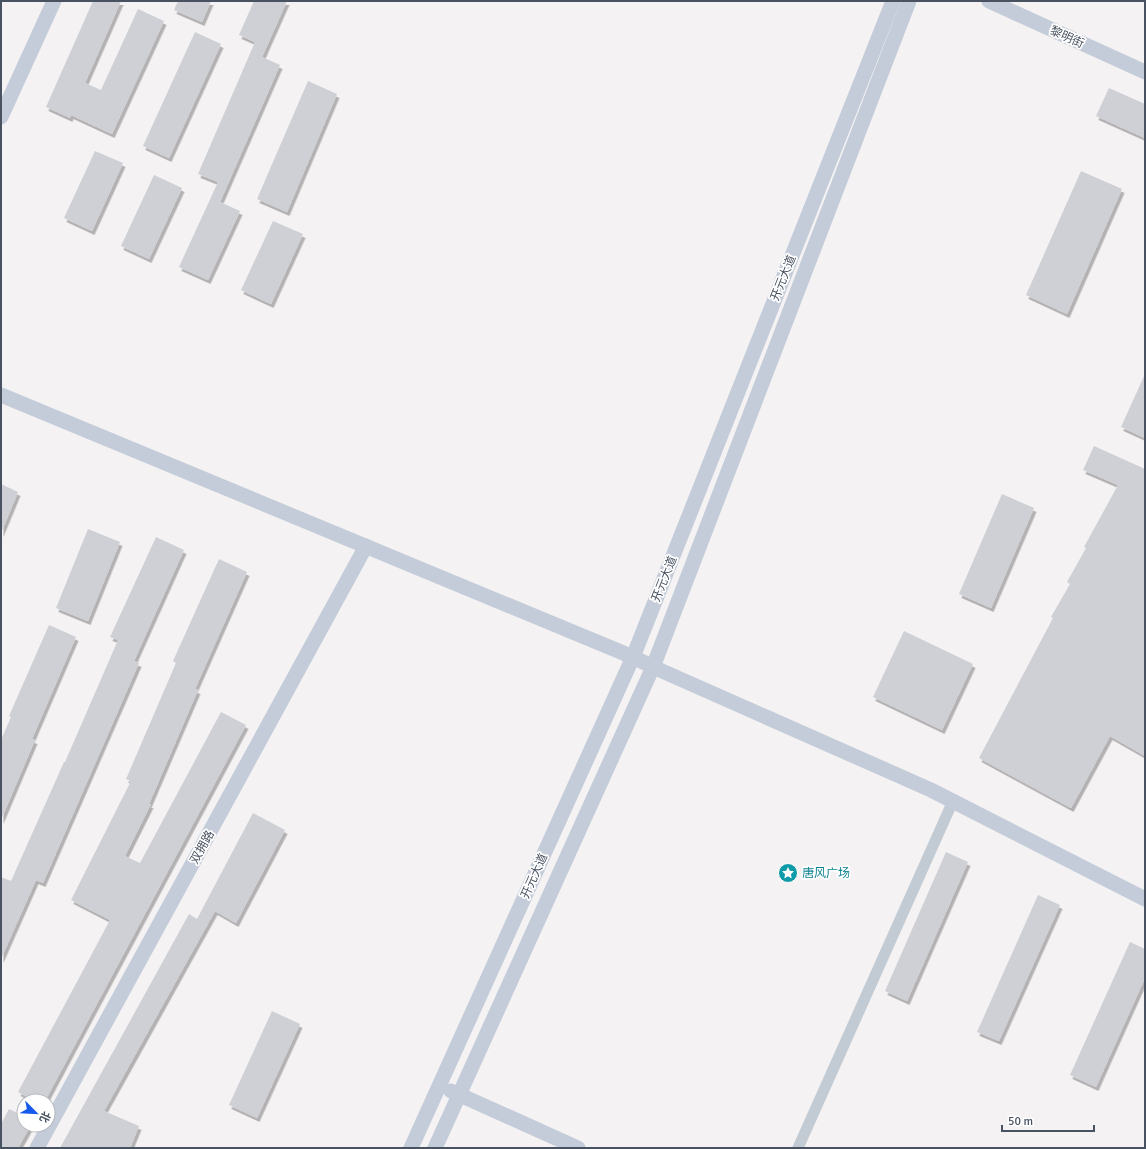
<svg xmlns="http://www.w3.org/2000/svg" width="1146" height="1149" font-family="Signika,'Noto Sans SC',sans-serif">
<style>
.building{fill:#ced0d6;filter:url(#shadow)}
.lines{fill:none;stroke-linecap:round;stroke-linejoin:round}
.street{stroke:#c2cad3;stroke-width:11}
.secondary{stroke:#c4ccda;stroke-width:15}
.labels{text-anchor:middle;stroke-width:3.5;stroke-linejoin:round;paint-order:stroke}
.street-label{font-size:12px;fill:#495260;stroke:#fff}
.culture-label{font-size:12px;fill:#0d838f;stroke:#fff;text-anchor:start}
</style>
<defs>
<filter id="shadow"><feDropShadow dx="2.5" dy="4" stdDeviation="0" flood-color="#0004"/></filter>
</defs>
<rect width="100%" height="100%" fill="#f4f2f2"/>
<!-- building -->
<g class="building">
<path d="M 93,1 L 121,1 L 85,83 L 101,90 L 138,9 L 164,21 L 112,134 L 71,115 L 70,118 L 46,107 Z"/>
<path d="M 178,1 L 211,1 L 202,22 L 174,10 Z"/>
<path d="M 254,1 L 287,1 L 262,57 L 280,65 L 220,202 L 240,211 L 208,280 L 179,267 L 218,182 L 198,174 L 255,42 L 239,35 Z"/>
<path d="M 195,32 L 221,44 L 169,158 L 143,146 Z"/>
<path d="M 308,81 L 337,94 L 287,212 L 257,199 Z"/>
<path d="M 1109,88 L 1145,104 L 1145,138 L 1096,116 Z"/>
<path d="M 95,151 L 123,163 L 92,231 L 64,218 Z"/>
<path d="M 1081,171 L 1122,189 L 1067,314 L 1026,295 Z"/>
<path d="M 154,175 L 182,188 L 149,259 L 121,246 Z"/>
<path d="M 273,221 L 303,234 L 271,304 L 241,290 Z"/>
<path d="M 1145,374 L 1145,438 L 1121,427 Z"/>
<path d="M 1094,446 L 1145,469 L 1145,756 L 1110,736 L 1071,808 L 979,758 L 1053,618 L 1051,617 L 1070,584 L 1067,582 L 1086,548 L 1084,547 L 1118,485 L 1083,470 Z"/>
<path d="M 1,484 L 18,492 L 1,533 Z"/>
<path d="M 1002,494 L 1034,508 L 991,608 L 959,594 Z"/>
<path d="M 88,529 L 120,542 L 88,621 L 56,608 Z"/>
<path d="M 156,537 L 184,550 L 134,661 L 139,663 L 43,883 L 36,880 L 1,959 L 1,877 L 11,881 L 64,762 L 65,762 L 118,640 L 110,637 Z"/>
<path d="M 219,559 L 247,572 L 195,689 L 198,690 L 149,804 L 151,804 L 125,856 L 140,863 L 221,712 L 246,725 L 45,1101 L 35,1101 L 18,1092 L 110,920 L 71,900 L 131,781 L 126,779 L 176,663 L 173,661 Z"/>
<path d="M 49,625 L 76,637 L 32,739 L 35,740 L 1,820 L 1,740 L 11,717 L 9,716 Z"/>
<path d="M 904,631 L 973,664 L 942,730 L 873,697 Z"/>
<path d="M 253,813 L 285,830 L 236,923 L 215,911 L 104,1111 L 139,1126 L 130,1148 L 60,1148 L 189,914 L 197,919 Z"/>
<path d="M 946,852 L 968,862 L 907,1001 L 885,991 Z"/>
<path d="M 1038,895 L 1060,905 L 999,1041 L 977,1032 Z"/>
<path d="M 1130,942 L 1145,949 L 1145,978 L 1096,1087 L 1070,1075 Z"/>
<path d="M 272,1011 L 300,1024 L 257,1118 L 229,1105 Z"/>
<path d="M 9,1109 L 24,1116 L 24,1125 L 31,1125 L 18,1148 L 1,1148 L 1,1124 Z"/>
</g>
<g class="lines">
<!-- street -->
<path class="street" d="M 798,1148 L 953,801"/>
<!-- secondary -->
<g class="secondary">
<path d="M 989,1 L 1145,72"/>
<path d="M 1,117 L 54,1"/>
<path d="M 1,395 L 633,657 L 653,667 L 931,790 L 1145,899"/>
<path d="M 451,1091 L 578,1148"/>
<path d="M 37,1148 L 366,546"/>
<path d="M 411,1148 L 633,657 L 893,1"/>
<path d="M 435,1148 L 653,667 L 909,1"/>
</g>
</g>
<!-- icons -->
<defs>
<g id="sight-disc" transform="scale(1)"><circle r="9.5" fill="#0f9aa8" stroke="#fff"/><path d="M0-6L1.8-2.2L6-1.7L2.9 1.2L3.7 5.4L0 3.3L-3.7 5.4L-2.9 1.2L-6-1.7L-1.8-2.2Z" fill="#fff"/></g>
</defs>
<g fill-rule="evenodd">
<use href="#sight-disc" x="788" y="873"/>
</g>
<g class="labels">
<!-- street labels -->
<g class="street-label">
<text transform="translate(1067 37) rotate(24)" y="4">黎明街</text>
<text transform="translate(783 278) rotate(-68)" y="4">开元大道</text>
<text transform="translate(664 579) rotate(-68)" y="4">开元大道</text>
<text transform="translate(202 847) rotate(-61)" y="4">双拥路</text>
<text transform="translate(534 876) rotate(-66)" y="4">开元大道</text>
</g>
<!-- culture labels -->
<g class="culture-label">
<text x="802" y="877">唐风广场</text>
</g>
</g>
<!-- border -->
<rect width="1146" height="1149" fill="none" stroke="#495260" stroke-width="4"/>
<!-- north arrow -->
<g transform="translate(36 1113) rotate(114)"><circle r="19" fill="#ffffff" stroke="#b6babf"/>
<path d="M0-3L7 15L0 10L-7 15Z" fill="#155aeb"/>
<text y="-6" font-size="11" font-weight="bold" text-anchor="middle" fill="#495260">北</text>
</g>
<!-- scale -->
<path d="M1002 1125v6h92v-6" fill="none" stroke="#495260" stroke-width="2"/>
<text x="1008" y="1125" font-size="12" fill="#495260" stroke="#ffffff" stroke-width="3" paint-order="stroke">50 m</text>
</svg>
